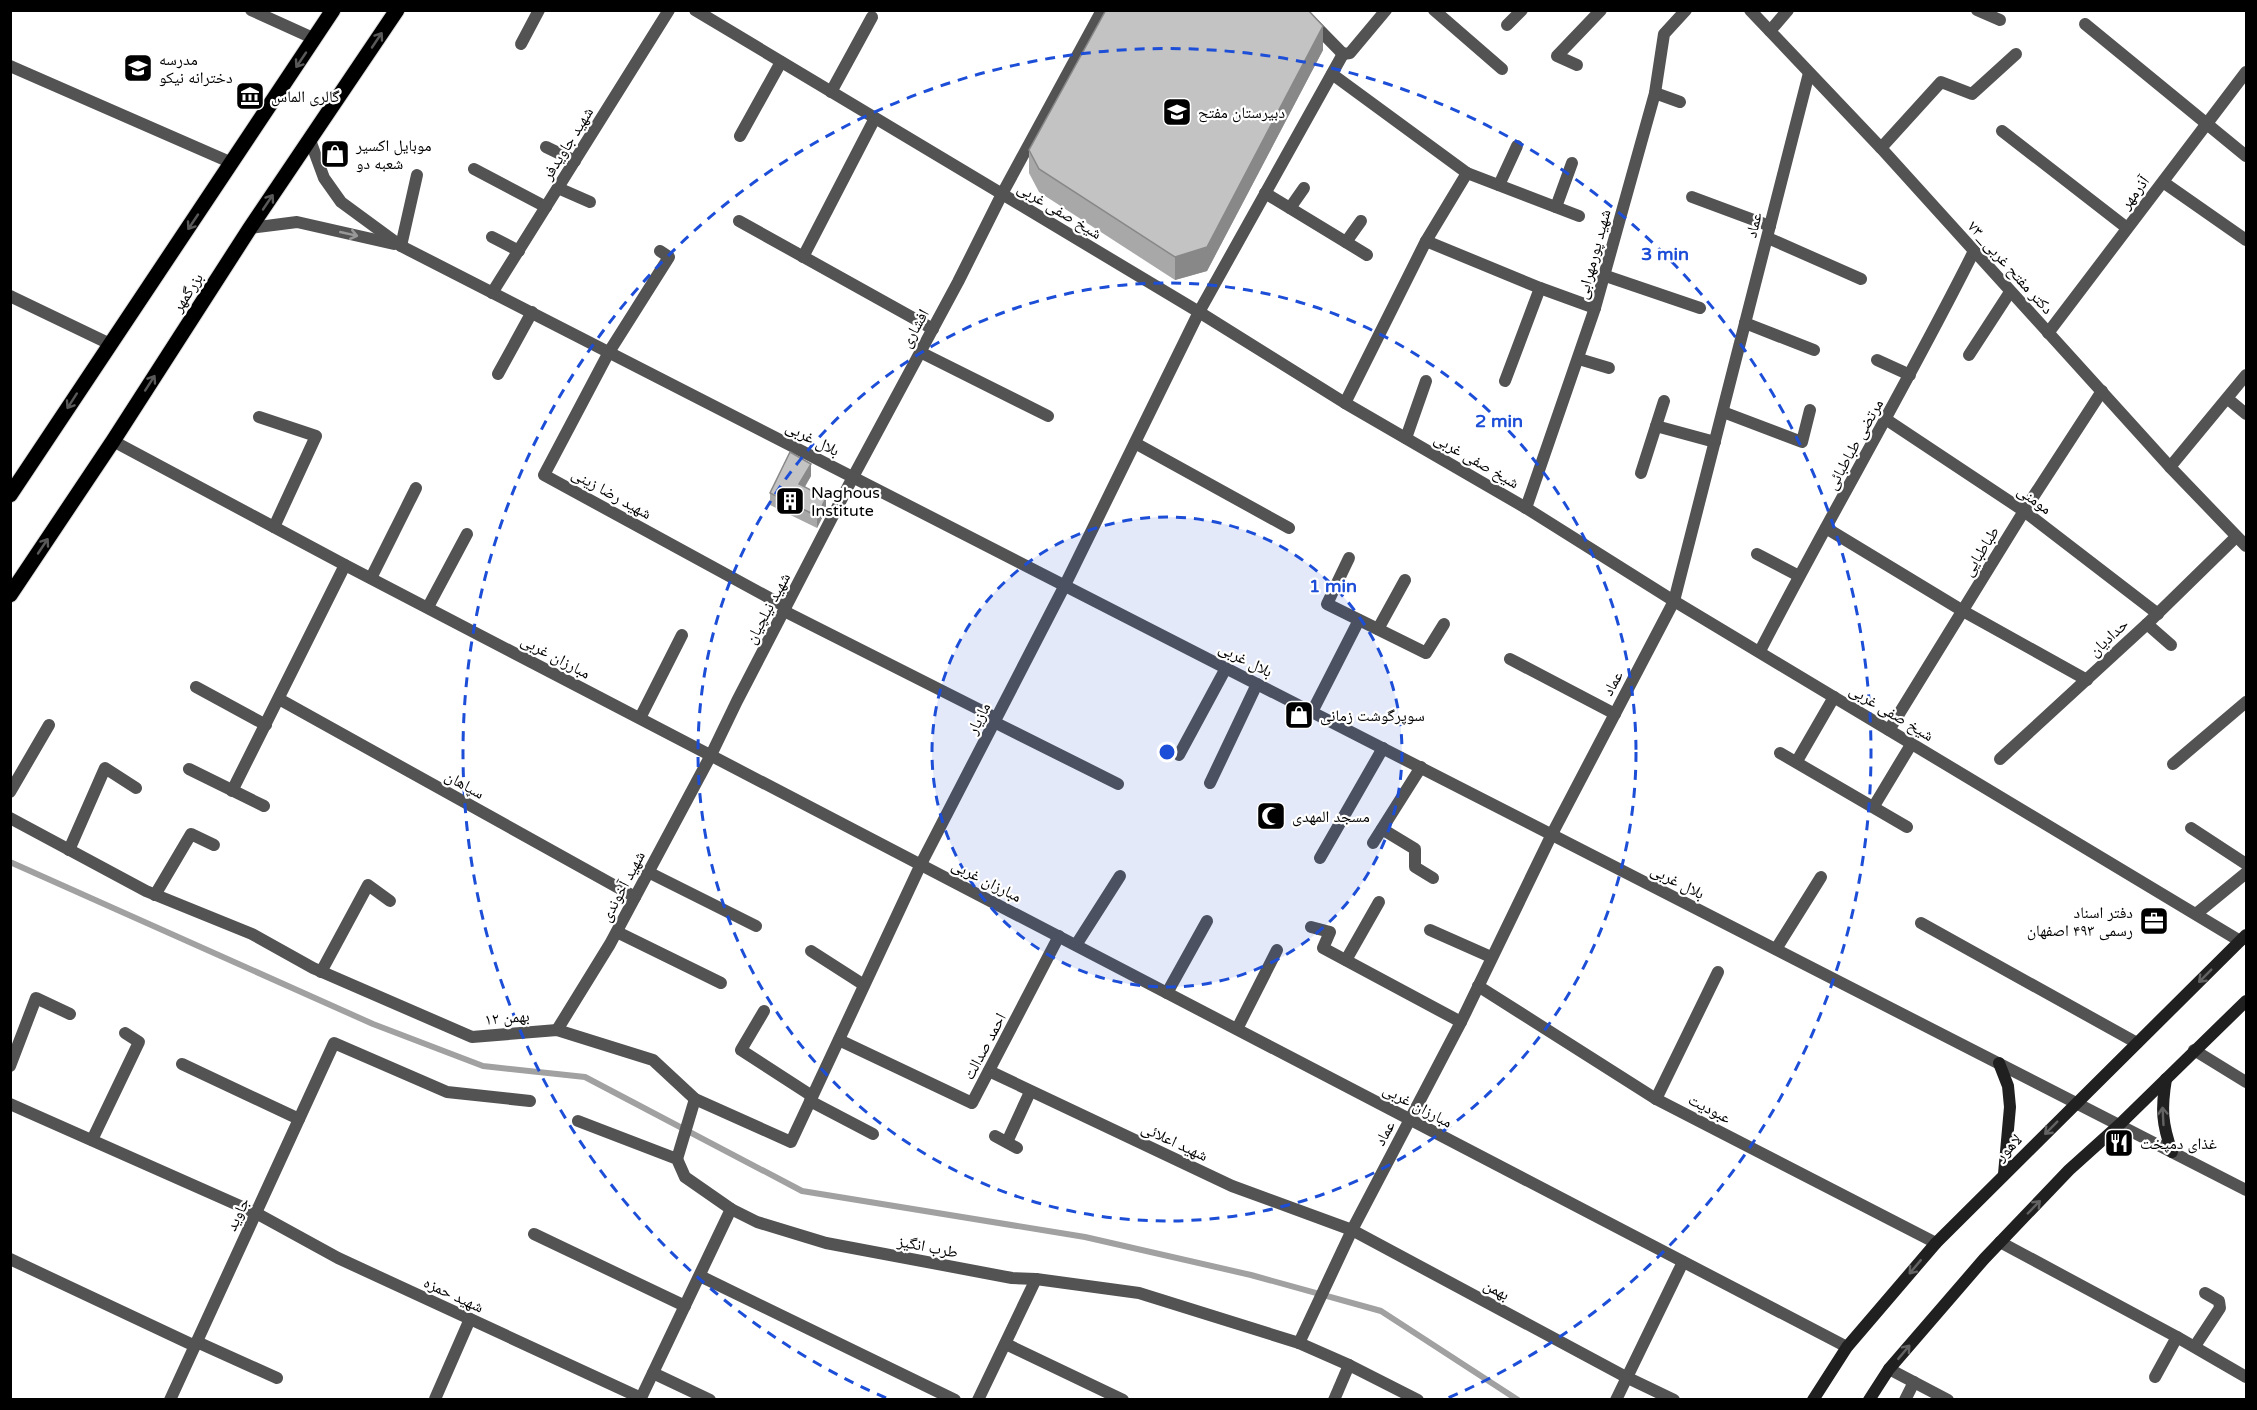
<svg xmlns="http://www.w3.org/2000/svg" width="2257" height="1410" font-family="'Varela Round','Noto Naskh Arabic',sans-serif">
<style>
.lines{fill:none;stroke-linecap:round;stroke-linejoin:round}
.stream{stroke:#a1a1a1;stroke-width:6}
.primary-casing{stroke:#dbdbdb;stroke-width:17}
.minor{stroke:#535353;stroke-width:12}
.tertiary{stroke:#535353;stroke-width:12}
.secondary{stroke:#202020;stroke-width:12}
.primary{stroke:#000;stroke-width:15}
.wall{fill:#a8a8a8}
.shaded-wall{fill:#888}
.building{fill:#c3c3c3;stroke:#888;stroke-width:1.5}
.oneway{stroke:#595959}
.oneway2{stroke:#989898}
.oneway3{stroke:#636363}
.ring{fill:none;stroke:#1d4ed8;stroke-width:3;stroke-dasharray:10 8}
.labels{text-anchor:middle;stroke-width:4.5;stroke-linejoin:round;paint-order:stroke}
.poi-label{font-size:16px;fill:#000;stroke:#fff;text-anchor:start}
.street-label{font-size:16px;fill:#000;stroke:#fff}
.centre{fill:#1d4ed8;stroke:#fff;stroke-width:3}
.ring-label{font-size:18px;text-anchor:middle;font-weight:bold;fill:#1d4ed8;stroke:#fff;stroke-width:4.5;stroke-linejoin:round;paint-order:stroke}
</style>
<rect width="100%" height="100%" fill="#fff"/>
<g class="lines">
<!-- stream -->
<path class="stream" d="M 10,862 L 373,1024 L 483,1066 L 585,1077 L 802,1191 L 1085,1237 L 1251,1275 L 1381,1311 L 1518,1400"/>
<!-- primary casing -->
<g class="primary-casing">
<g id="primary">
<path d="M 10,495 L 333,10"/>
<path d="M 10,595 L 113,441 L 250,228 L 397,10"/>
</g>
</g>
<!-- minor -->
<g class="minor">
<path d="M 251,10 L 315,39"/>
<path d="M 1300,10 L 1343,54"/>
<path d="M 1434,10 L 1502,69"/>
<path d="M 1977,10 L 2000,20"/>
<path d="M 2085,24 L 2246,156"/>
<path d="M 1507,25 L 1522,10"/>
<path d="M 1770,31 L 1788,10"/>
<path d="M 521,44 L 539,10"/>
<path d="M 1343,54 L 1350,53 L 1386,10"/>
<path d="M 1577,65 L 1557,56 L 1601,10"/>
<path d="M 10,66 L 232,163"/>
<path d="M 1332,74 L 1467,173 L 1579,216"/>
<path d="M 831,92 L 872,17"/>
<path d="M 1655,93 L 1680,102"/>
<path d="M 2002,131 L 2127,228"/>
<path d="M 740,136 L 781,62"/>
<path d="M 546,147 L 575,161"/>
<path d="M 1881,148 L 1941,82 L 1972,94 L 2016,54"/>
<path d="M 474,169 L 546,207"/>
<path d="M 2163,182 L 2246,240"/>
<path d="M 1499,185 L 1517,146"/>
<path d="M 558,188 L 590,202"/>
<path d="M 1265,193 L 1367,255"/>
<path d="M 1692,197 L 1770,226"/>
<path d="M 1556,207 L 1572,163"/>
<path d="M 1290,208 L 1304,188"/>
<path d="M 739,221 L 933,329"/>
<path d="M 492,237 L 519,251"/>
<path d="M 1768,238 L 1861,279"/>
<path d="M 1426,241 L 1540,288 L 1595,308"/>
<path d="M 1346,242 L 1361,221"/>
<path d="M 401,246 L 417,175"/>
<path d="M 660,251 L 669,257 L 609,352 L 544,475 L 786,607"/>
<path d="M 803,257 L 875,118"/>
<path d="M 1603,275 L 1700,308"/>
<path d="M 492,293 L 669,10"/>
<path d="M 10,296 L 110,344"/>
<path d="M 1745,323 L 1814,350"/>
<path d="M 920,352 L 1048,416"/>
<path d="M 1969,355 L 2010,292"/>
<path d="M 1579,359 L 1609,368"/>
<path d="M 1877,360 L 1910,375"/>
<path d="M 498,374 L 532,312"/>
<path d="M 1505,381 L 1540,288"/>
<path d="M 2228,399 L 2246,414"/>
<path d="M 1345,403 L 1426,241 L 1467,173"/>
<path d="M 1723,412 L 1802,442 L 1810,410"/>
<path d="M 259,417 L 316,436 L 274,527"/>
<path d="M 1887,420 L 2024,511 L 2158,614"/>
<path d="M 1656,426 L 1715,442"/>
<path d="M 1406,438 L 1426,381"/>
<path d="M 1135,443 L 1289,528"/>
<path d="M 2170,467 L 2246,375"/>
<path d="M 1641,473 L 1664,401"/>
<path d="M 853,477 L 958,282 L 1002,194 L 1102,10"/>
<path d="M 1526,508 L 1595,308 L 1655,93 L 1664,34 L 1686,10"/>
<path d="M 1826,528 L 1963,611 L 2087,680"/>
<path d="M 1757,554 L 1799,576"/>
<path d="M 1349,558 L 1327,604 L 1426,653 L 1444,624"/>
<path d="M 371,578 L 416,488"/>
<path d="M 428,607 L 467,534"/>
<path d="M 784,611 L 996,718"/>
<path d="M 2147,624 L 2171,645"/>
<path d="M 1378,629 L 1405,580"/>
<path d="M 1760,651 C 1829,517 1906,387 1974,251"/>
<path d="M 1510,659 L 1615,714"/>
<path d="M 196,687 L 266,725"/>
<path d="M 279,699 L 635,897"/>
<path d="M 1312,712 L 1359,620"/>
<path d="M 640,718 L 682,635"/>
<path d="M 994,722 L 1118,784"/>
<path d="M 1889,730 L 2024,511 L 2102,391"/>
<path d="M 1780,753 L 1907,827"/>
<path d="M 1179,755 L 1226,668"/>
<path d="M 2000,759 L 2147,624 L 2236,537"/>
<path d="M 1797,761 L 1834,697"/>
<path d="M 2173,764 L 2246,702"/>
<path d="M 189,769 L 264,806"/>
<path d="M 1210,783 L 1257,684"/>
<path d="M 232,791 L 345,565"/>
<path d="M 10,792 L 49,725"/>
<path d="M 1874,806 L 1912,743"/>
<path d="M 10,818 L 146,891 L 252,934 L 313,968 L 472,1037 L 557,1030 L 653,1060 L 695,1099 L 791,1142 L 921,864 L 1065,585 L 1199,312 L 1343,54"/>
<path d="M 2191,828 L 2246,864"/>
<path d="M 1382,829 L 1415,849 L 1415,867 L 1433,878"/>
<path d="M 1373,843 L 1421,767"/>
<path d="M 69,850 L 105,768 L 136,788"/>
<path d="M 1320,858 L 1383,748"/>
<path d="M 648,872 L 756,926"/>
<path d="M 155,895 L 191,834 L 214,845"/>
<path d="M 2196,914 L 2246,873"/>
<path d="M 1921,923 L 2137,1043"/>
<path d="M 1311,927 L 1330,932 L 1323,948 L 1461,1022"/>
<path d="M 1430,930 L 1491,957"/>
<path d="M 617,932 L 721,983"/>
<path d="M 1076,945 L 1120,876"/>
<path d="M 1776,949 L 1821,877"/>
<path d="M 811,951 L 864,985"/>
<path d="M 1346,960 L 1379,902"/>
<path d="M 321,972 L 368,885 L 390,901"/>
<path d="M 1478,986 L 1656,1099 L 1936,1243"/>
<path d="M 1167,993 L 1207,921"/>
<path d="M 764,1011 L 741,1050 L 812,1096"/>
<path d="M 1237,1029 L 1277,950"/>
<path d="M 557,1030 L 610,944 L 711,755"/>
<path d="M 839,1040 L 972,1103 L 1059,936"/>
<path d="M 2194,1050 L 2246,1082"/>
<path d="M 182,1064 L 299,1119"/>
<path d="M 10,1066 L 36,998 L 70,1014"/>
<path d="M 989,1071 L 1232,1186 L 1352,1230 L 1626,1377 L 1674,1400"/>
<path d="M 1656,1099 L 1718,972"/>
<path d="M 810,1101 L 873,1134"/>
<path d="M 10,1104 L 256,1213 L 338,1258 L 641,1398"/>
<path d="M 578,1121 L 677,1159 L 685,1177 L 731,1209 L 757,1222 L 826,1243 L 1012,1278 L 1036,1279 L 1139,1293 L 1299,1343 L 1349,1365 L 1418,1400"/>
<path d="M 995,1136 L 1017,1148"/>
<path d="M 92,1140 L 139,1042 L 125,1033"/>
<path d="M 1007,1142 L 1030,1092"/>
<path d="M 677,1159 L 695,1099"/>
<path d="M 534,1234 L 685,1306"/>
<path d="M 2000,1242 L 2177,1337 L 2246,1377"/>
<path d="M 10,1259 L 195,1346"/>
<path d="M 700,1276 L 955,1400"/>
<path d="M 197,1342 L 277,1378"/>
<path d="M 1299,1343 L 1352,1230 L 1461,1022 L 1552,834 L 1674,601 L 1809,73"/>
<path d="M 1006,1344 L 1123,1400"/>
<path d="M 2195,1346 L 2220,1308 L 2219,1301 L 2205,1293"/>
<path d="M 653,1373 L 710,1400"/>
<path d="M 2155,1377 L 2177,1337"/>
<path d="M 435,1399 L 470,1319"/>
<path d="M 170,1400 L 334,1043 L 447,1092 L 530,1101"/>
<path d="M 640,1400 L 731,1209"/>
<path d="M 978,1400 L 1036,1279"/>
<path d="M 1334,1400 L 1349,1365"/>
<path d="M 1616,1400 L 1683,1262"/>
<path d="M 1905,1400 L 1914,1382"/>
</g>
<!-- tertiary -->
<g class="tertiary">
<path d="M 695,10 L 1199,312 L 1345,403 L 1526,508 L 1674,601 L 2240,941"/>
<path d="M 1750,10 L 1881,148 L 2170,467 L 2246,546"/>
<path d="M 310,140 L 324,178 L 341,202 L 401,246 L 2246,1190"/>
<path d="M 250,228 L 297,222 L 394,244"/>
<path d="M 2048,333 L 2246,72"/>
<path d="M 113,441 L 345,565 L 1847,1347"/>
<path d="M 711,755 L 737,701 L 853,477"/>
<path d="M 1889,1369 L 1948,1400"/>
</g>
<!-- secondary -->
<g class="secondary">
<path d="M 1999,1063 L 2008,1086 L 2010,1107 L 2004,1174"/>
<path d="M 2166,1079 C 2161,1109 2162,1124 2172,1152"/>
<path d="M 1813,1400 L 1847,1347 L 1936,1243 L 2246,935"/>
<path d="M 1869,1400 L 1889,1369 L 1984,1259 L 2069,1170 L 2119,1125 L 2246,1001"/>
</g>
<!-- primary -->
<use href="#primary" class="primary"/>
</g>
<!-- wall -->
<g class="wall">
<path d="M 1323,50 L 1207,271 L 1175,280 L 1039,192 L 1029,173 L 1029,150 Z"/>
<path d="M 811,476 L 805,487 L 826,510 L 817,528 L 770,505 L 770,493 Z"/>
</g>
<!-- shaded-wall -->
<g class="shaded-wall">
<path d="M 1323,26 L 1323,50 L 1207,271 L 1175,280 L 1175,257 Z"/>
<path d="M 811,464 L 811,476 L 799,496 L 799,484 Z"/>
<path d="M 826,498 L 826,510 L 817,528 L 817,516 Z"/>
</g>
<!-- building -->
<g class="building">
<path d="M 1106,10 L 1308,10 L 1323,26 L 1207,247 L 1175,257 L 1039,169 L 1029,150 Z"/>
<path d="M 790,452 L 811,464 L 799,484 L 826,498 L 817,516 L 770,493 Z"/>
</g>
<!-- one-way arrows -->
<defs><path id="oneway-shaft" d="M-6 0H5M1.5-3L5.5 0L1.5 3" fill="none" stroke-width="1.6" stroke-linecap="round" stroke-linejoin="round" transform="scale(1.5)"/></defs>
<g class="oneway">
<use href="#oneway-shaft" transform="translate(377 40) rotate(-56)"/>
<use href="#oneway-shaft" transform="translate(301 60) rotate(124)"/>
<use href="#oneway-shaft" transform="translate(268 202) rotate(-56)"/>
<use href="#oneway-shaft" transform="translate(193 222) rotate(124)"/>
<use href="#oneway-shaft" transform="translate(150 383) rotate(-57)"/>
<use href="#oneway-shaft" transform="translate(72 401) rotate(123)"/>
<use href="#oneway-shaft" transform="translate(43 546) rotate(-56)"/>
</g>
<use class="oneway2" href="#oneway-shaft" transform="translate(349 234) rotate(13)"/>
<g class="oneway3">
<use href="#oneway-shaft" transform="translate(2205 976) rotate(135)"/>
<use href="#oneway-shaft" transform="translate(2163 1116) rotate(-93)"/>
<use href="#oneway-shaft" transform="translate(2051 1128) rotate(135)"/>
<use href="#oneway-shaft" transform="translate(2034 1207) rotate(-46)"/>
<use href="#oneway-shaft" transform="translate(1915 1267) rotate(130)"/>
<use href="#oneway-shaft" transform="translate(1904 1352) rotate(-50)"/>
</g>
<!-- distance rings -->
<circle cx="1167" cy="752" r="235" fill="#1d4ed8" fill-opacity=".12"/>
<g class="ring">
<circle cx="1167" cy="752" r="235"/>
<circle cx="1167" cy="752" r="469"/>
<path d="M886 1398A704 704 0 1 1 1448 1398"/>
</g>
<!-- icons -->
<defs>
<g id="school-square" transform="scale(1.5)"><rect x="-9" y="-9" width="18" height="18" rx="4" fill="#000" stroke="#fff"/><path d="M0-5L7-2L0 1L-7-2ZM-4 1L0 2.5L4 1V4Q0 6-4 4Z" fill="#fff"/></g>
<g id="museum-square" transform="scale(1.5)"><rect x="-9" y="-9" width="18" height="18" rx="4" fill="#000" stroke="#fff"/><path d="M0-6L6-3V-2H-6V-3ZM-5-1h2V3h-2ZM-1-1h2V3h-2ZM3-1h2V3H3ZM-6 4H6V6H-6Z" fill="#fff"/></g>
<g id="shop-square" transform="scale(1.5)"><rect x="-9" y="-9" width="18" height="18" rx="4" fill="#000" stroke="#fff"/><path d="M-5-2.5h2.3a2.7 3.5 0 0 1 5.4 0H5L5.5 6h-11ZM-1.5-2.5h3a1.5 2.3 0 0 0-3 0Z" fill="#fff"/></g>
<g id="building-square" transform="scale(1.5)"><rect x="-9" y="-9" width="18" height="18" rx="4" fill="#000" stroke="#fff"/><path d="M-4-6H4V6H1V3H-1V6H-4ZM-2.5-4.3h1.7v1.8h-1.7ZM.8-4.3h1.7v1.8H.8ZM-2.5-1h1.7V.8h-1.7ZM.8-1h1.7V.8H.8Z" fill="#fff"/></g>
<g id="mosque-square" transform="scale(1.5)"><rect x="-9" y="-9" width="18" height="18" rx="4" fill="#000" stroke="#fff"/><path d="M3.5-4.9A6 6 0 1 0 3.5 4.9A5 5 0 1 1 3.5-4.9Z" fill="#fff"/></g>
<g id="office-square" transform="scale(1.5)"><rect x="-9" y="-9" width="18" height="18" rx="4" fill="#000" stroke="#fff"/><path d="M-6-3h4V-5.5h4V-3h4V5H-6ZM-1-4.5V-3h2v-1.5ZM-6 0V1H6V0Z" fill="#fff"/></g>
<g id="restaurant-square" transform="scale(1.5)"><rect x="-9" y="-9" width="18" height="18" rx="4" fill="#000" stroke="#fff"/><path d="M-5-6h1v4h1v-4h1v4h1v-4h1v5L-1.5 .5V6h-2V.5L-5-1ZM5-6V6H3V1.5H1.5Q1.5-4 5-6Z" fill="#fff"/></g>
</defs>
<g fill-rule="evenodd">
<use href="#school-square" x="138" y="68"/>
<use href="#museum-square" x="250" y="96"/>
<use href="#school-square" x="1177" y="112"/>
<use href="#shop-square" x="335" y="154"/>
<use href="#building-square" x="790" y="501"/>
<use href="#shop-square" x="1299" y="715"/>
<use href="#mosque-square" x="1271" y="816"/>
<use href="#office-square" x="2154" y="921"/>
<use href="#restaurant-square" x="2119" y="1143"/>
</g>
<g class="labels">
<!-- poi labels -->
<g class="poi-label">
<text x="159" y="65">مدرسه<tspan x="159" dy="18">دخترانه نیکو</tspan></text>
<text x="271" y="102">گالری الماس</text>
<text x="1198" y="118">دبیرستان مفتح</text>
<text x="356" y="151">موبایل اکسیر<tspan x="356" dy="18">شعبه دو</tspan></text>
<text x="811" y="498">Naghous<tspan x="811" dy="18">Institute</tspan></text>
<text x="1320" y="721">سوپرگوشت زمانی</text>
<text x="1292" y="822">مسجد المهدی</text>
<text x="2133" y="918" text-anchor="end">دفتر اسناد<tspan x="2133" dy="18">رسمی ۴۹۳ اصفهان</tspan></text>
<text x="2140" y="1149">غذای دمپخت</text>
</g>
<!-- street labels -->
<g class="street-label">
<text transform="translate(567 143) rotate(-58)" y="6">شهید جاویدفر</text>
<text transform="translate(2134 192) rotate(-53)" y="6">آذرمهر</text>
<text transform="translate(1060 210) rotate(31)" y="6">شیخ صفی غربی</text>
<text transform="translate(1753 225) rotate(-77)" y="6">عماد</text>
<text transform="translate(1593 254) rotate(-75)" y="6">شهید پورمهرابی</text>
<text transform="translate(2011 267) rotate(48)" y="6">۷۳_دکتر مفتح غربی</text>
<text transform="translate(187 292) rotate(-57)" y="6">بزرگمهر</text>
<text transform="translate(914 328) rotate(-61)" y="6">افشاری</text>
<text transform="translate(813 438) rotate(27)" y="6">بلال غربی</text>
<text transform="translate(1854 444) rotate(-61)" y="6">مرتضی طباطبائی</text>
<text transform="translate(1477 460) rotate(30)" y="6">شیخ صفی غربی</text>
<text transform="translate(612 493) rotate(29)" y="6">شهید رضا زینی</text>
<text transform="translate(2035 499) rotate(36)" y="6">مومنی</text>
<text transform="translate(1980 551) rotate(-58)" y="6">طباطبایی</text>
<text transform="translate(767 608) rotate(-62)" y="6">شهید نیلچیان</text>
<text transform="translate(2108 637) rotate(-43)" y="6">حدادیان</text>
<text transform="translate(556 656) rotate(28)" y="6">مبارزان غربی</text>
<text transform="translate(1246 659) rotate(27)" y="6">بلال غربی</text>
<text transform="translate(1612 683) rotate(-62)" y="6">عماد</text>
<text transform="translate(1892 712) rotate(31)" y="6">شیخ صفی غربی</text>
<text transform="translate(978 718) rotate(-63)" y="6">مازیار</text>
<text transform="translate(465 784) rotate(29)" y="6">سپاهان</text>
<text transform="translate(987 880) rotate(27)" y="6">مبارزان غربی</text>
<text transform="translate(1678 881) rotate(27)" y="6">بلال غربی</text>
<text transform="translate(622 886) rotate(-62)" y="6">شهید آخوندی</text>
<text transform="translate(507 1017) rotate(-5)" y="6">۱۲ بهمن</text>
<text transform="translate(984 1046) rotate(-62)" y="6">احمد صدالت</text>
<text transform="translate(1418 1105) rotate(28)" y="6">مبارزان غربی</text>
<text transform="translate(1710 1108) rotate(27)" y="6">عبودیت</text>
<text transform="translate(1384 1133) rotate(-62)" y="6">عماد</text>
<text transform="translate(1175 1141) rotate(25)" y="6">شهید اعلائی</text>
<text transform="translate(2008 1147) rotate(-45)" y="6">لاهور</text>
<text transform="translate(237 1214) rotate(-65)" y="6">جاوید</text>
<text transform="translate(928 1246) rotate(11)" y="6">طرب انگیز</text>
<text transform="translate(1497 1289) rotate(28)" y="6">بهمن</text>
<text transform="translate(454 1294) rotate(25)" y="6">شهید حمزه</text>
</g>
</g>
<circle cx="1167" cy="752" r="9" class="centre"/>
<g class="ring-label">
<text x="1665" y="260">3 min</text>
<text x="1499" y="427">2 min</text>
<text x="1333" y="592">1 min</text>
</g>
<!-- border -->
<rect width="2257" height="1410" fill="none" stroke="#000000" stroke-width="24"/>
</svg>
